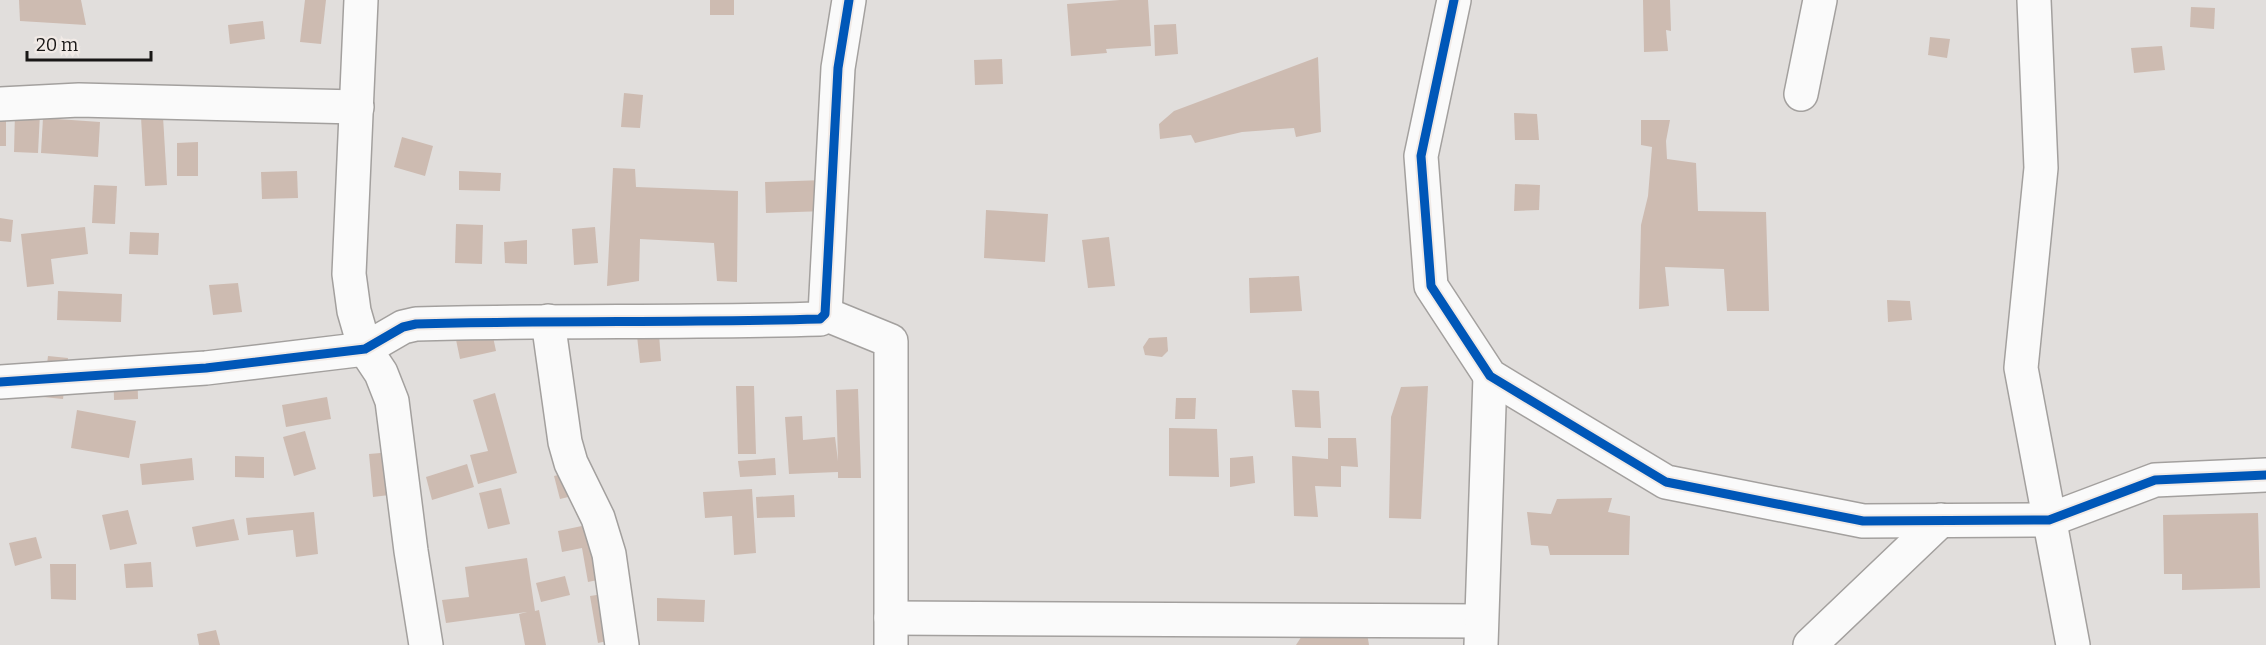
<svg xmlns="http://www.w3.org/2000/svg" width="2266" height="645" font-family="Bitter,serif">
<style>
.building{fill:#cdbbb1}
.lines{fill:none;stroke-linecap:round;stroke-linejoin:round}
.minor-casing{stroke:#a3a09e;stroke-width:36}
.minor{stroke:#fafafa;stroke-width:33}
.cycleway-casing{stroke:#f1eae6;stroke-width:13}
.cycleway{stroke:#0057b8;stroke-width:9}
</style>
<rect width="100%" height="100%" fill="#e1dedc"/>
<!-- building -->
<g class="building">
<path d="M 19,0 L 81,0 L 86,25 L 20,21 Z"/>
<path d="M 305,0 L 326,0 L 321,44 L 300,42 Z"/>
<rect x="710" y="0" width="24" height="15"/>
<path d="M 1120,0 L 1148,0 L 1151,46 L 1106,49 L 1107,53 L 1071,56 L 1067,4 Z"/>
<path d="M 1643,0 L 1670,0 L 1671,31 L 1666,30 L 1668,51 L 1644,52 Z"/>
<path d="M 2191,7 L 2215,8 L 2214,29 L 2190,27 Z"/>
<path d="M 263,21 L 265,39 L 230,44 L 228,25 Z"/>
<path d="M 1176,24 L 1178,54 L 1155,56 L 1154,25 Z"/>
<path d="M 1930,37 L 1950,39 L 1947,58 L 1928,55 Z"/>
<path d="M 2162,46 L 2165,70 L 2134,73 L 2131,48 Z"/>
<path d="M 1318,57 L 1321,132 L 1296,137 L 1294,128 L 1242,132 L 1195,143 L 1191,135 L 1160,139 L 1159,124 L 1174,111 Z"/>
<path d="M 1002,59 L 1003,84 L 975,85 L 974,60 Z"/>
<rect x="0" y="93" width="6" height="53"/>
<path d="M 624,93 L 643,95 L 640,128 L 621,127 Z"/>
<path d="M 162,99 L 167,185 L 145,186 L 140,100 Z"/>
<path d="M 15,112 L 40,113 L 38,153 L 14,152 Z"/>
<path d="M 1514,113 L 1537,114 L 1539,140 L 1515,140 Z"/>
<path d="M 43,118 L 100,122 L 98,157 L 41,153 Z"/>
<path d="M 1641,120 L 1670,120 L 1666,141 L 1667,159 L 1696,163 L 1698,211 L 1766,212 L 1769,311 L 1727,311 L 1724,269 L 1665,267 L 1669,306 L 1639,309 L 1641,225 L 1648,196 L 1652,147 L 1641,145 Z"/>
<path d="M 402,137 L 433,146 L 425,176 L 394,167 Z"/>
<path d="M 198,142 L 198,176 L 177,176 L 177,143 Z"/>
<path d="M 613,168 L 635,169 L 636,187 L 738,191 L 737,282 L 717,281 L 714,243 L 640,239 L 639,281 L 607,286 Z"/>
<path d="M 297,171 L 298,198 L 262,199 L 261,172 Z"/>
<path d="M 459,171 L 501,173 L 500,191 L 459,190 Z"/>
<path d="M 825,180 L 826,211 L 766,213 L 765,182 Z"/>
<path d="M 1515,184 L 1540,185 L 1539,210 L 1514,211 Z"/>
<path d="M 94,185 L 117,186 L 115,224 L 92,223 Z"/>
<path d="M 986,210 L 1048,214 L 1045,262 L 984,258 Z"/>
<path d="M 0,218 L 13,220 L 11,242 L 0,241 Z"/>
<path d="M 456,224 L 483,225 L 482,264 L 455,263 Z"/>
<path d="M 85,227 L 88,254 L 51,259 L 54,284 L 27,287 L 21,234 Z"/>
<path d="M 595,227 L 598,263 L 574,265 L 572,229 Z"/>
<path d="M 130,232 L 159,233 L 158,255 L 129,254 Z"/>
<path d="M 1109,237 L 1115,286 L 1088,288 L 1082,240 Z"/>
<path d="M 527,240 L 527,264 L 505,263 L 504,242 Z"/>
<path d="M 1299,276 L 1302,311 L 1250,313 L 1249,278 Z"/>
<path d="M 238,283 L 242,312 L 213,315 L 209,285 Z"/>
<path d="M 58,291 L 122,294 L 121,322 L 57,320 Z"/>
<path d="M 1887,300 L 1910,301 L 1912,320 L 1888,322 Z"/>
<path d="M 489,318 L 496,351 L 460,359 L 453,325 Z"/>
<path d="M 659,334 L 661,361 L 640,363 L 637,336 Z"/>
<path d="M 1167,337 L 1168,351 L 1162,357 L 1145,355 L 1143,347 L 1149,338 Z"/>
<path d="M 48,356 L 68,358 L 63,399 L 43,397 Z"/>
<path d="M 137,358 L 138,399 L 114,400 L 113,359 Z"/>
<path d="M 736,386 L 754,386 L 756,454 L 738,454 Z"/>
<path d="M 1428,386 L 1421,519 L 1389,518 L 1391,417 L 1401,387 Z"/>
<path d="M 858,389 L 861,478 L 838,478 L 838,472 L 789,474 L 785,417 L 802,416 L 803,440 L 835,437 L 838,461 L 836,390 Z"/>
<path d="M 1292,390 L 1319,391 L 1321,428 L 1295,427 Z"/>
<path d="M 495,393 L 517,473 L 478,484 L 470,455 L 488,451 L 473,400 Z"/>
<path d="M 327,397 L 331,419 L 286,427 L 282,405 Z"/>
<path d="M 1176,398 L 1196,398 L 1195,419 L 1175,419 Z"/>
<path d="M 77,410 L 136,421 L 129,458 L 71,448 Z"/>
<path d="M 1169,428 L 1217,429 L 1219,477 L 1169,476 Z"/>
<path d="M 305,431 L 316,469 L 294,476 L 283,437 Z"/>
<path d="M 1328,438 L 1356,438 L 1358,467 L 1341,466 L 1341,487 L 1315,486 L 1318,517 L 1294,516 L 1292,456 L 1328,459 Z"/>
<path d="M 392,452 L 397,494 L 373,497 L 369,454 Z"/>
<path d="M 235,456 L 264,457 L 264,478 L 235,477 Z"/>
<path d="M 1253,456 L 1255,483 L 1230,487 L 1230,458 Z"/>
<path d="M 192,458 L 194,480 L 142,485 L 140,464 Z"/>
<path d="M 775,458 L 776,475 L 740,477 L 738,461 Z"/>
<path d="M 467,464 L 474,487 L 432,500 L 426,477 Z"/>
<path d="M 592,467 L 597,490 L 560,499 L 554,476 Z"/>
<path d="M 501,488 L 510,524 L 488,529 L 479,493 Z"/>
<path d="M 752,489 L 756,553 L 734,555 L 732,516 L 705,518 L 703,492 Z"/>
<path d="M 794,495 L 795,517 L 757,518 L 756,497 Z"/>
<path d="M 1612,498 L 1608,512 L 1630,516 L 1629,555 L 1550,555 L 1548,546 L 1531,545 L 1527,512 L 1551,514 L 1557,499 Z"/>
<path d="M 128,510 L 137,544 L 110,550 L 102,515 Z"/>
<path d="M 314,512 L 318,554 L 296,557 L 293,530 L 248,535 L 246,518 Z"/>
<path d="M 2258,513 L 2260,588 L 2182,590 L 2182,574 L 2164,574 L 2163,515 Z"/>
<path d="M 234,519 L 239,540 L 196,547 L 192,527 Z"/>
<path d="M 601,522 L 612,577 L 588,582 L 582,548 L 562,552 L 558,531 Z"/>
<path d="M 36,537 L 42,558 L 15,566 L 9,543 Z"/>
<path d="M 527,558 L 535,611 L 539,610 L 546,645 L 525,645 L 519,614 L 527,612 L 446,623 L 442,600 L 469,597 L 465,567 Z"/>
<path d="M 151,562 L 153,587 L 126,588 L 124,564 Z"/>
<path d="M 50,564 L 76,564 L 76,600 L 51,599 Z"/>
<path d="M 565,576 L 570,595 L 541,602 L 536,583 Z"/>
<path d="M 610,593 L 617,639 L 598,643 L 590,596 Z"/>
<path d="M 657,598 L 705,600 L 704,622 L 657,621 Z"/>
<path d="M 1311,622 L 1367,633 L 1369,645 L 1296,645 Z"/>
<path d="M 216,630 L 220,645 L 199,645 L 197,634 Z"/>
</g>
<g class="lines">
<!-- minor casing -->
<g class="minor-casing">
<g id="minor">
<path d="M 361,0 L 349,274 L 354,311 L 365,349 L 381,373 L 392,401 L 411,551 L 426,645"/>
<path d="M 1454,0 L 1421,156 L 1431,286 L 1490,376 L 1666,482 L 1863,521 L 2049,520 L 2155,480 L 2266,475"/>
<path d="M 2034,0 L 2041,168 L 2021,368 L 2073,645"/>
<path d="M 1801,94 L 1820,0"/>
<path d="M 0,104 L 79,100 L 357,107"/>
<path d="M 825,314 L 891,341 L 891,645"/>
<path d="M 548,321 L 565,442 L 571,463 L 598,518 L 609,554 L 622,645"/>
<path d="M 0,382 L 206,368 L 365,349 L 403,327 L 416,324 C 551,320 686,323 820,319 L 825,314 L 838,68 L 849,0"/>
<path d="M 891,618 L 1481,621"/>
<path d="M 1481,645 L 1490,376"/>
<path d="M 1810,645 L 1941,520"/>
</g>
</g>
<!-- minor -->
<use href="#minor" class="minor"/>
<!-- cycleway casing -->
<g class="cycleway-casing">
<g id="cycleway">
<path d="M 1454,0 L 1421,156 L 1431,286 L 1490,376 L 1666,482 L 1863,521 L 2049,520 L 2155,480 L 2266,475"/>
<path d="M 0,382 L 206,368 L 365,349 L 403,327 L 416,324 C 551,320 686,323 820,319 L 825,314 L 838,68 L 849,0"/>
</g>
</g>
<!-- cycleway -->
<use href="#cycleway" class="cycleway"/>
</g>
<!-- scale -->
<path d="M27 51v9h124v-9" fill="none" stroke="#191716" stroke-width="3"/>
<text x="36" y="51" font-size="18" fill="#191716" stroke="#f1eae6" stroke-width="4.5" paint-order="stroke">20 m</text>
</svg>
